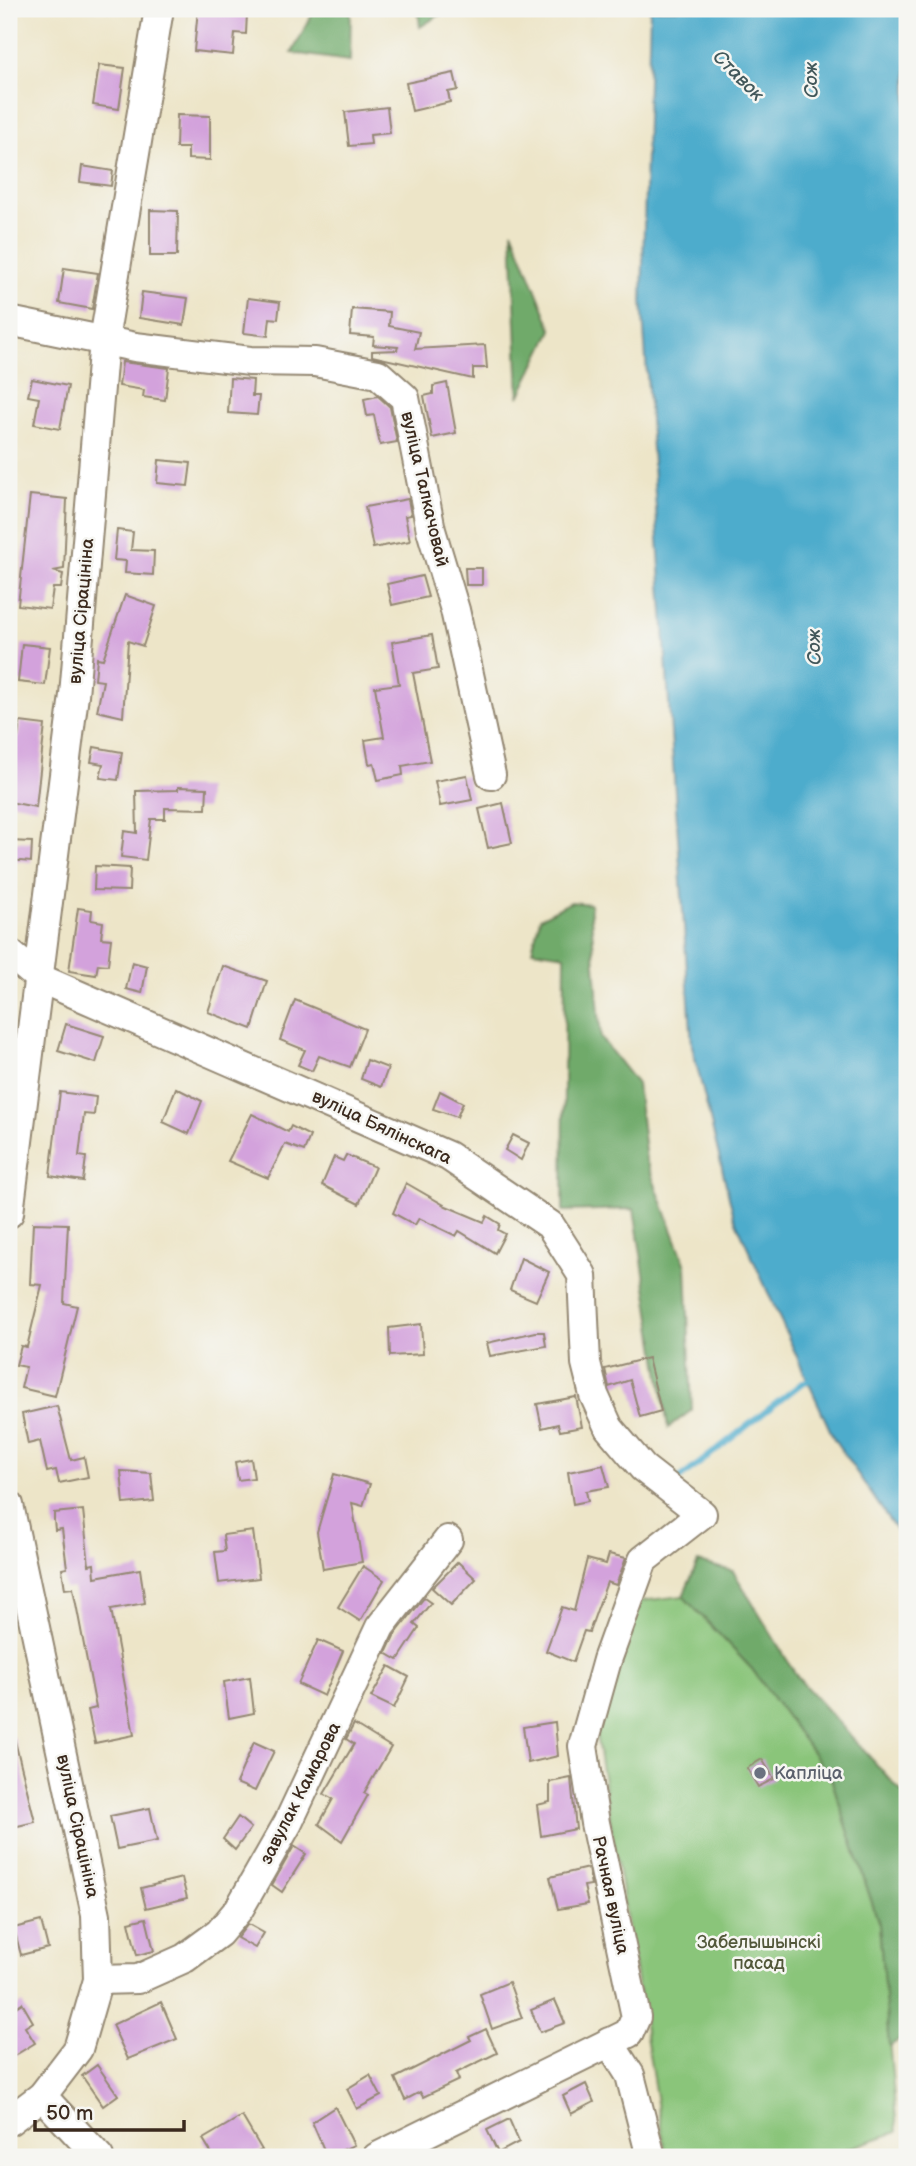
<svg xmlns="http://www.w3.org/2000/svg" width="916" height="2166" font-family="'Balsamiq Sans',sans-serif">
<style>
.green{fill:#8ac57a;stroke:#62784c;stroke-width:2}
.forest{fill:#6faa6a;stroke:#556a44;stroke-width:2}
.water{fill:#4eaccc;stroke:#446b75;stroke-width:2}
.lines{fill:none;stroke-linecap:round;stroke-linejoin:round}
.stream{stroke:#4eaccc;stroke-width:6}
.building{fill:#d3a2dc}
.minor-casing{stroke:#948873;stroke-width:32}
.minor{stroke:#fff;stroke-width:28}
.worship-dot{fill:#6b7280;stroke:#f6f6f2;stroke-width:2.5}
.labels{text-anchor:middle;stroke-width:5;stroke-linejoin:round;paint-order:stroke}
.street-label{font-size:18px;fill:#3b2a1e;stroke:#f6f6f2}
.worship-label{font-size:18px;fill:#5b616d;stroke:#f6f6f2;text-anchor:start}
.park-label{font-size:18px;fill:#53583a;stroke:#f6f6f2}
.water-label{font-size:19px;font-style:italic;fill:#42585b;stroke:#f6f6f2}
</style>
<rect width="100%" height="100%" fill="#f6f6f2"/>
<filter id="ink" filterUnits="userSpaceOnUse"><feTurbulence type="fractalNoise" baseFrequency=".0143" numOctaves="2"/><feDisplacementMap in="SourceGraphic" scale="14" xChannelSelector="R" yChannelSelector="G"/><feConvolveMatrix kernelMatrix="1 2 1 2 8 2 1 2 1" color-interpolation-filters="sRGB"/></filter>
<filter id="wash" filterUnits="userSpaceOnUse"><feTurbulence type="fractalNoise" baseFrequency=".00686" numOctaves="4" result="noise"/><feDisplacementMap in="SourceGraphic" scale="28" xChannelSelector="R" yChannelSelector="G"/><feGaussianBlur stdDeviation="1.57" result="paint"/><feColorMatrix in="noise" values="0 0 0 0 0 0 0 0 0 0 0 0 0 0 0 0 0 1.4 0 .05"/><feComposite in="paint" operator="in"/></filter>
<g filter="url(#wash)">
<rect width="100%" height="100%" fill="#ede5c8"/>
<!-- green -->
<path class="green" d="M 683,1596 L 752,1669 L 831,1778 L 879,1924 L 897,2132 L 823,2157 L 666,2157 L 596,1734 L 641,1601 Z"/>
<!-- forest -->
<g class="forest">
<path d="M 315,9 L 351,9 L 350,61 L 292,53 Z"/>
<path d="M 418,9 L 449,9 L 420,27 Z"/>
<path d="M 512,230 L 552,330 L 519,397 Z"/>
<path d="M 571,902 L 590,904 L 601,1038 L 637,1084 L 646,1160 L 686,1266 L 692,1410 L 668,1428 L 634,1209 L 563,1211 L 565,955 L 532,950 L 540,918 Z"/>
<path d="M 698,1562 L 733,1571 L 798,1678 L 907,1798 L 907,2036 L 889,2046 L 879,1924 L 831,1778 L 752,1669 L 683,1596 Z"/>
</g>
<!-- water -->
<path class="water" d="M 650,9 L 907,9 L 907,1546 L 834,1439 L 734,1217 L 692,1046 L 642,300 Z"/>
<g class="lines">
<!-- stream -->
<path class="stream" d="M 678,1480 L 802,1383 L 813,1379"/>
</g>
<g id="blocks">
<!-- building -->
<g class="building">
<path d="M 198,9 L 247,13 L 246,34 L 235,33 L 233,55 L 194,51 Z"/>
<path d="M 99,65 L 125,68 L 119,109 L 93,105 Z"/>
<path d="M 454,73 L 458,90 L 448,92 L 450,102 L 412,111 L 406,83 Z"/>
<path d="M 387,107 L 390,133 L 370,135 L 371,144 L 349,146 L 345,112 Z"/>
<path d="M 177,115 L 210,116 L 210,160 L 188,159 L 188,148 L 176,148 Z"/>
<path d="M 82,166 L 113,171 L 111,186 L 80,182 Z"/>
<path d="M 150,210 L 178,211 L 177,256 L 150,256 Z"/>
<path d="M 64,268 L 98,273 L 92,309 L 59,303 Z"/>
<path d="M 142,292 L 188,298 L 184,325 L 139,318 Z"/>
<path d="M 248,298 L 280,302 L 278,319 L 270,318 L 268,336 L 244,333 Z"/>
<path d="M 352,309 L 390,312 L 389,326 L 419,332 L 415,349 L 485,345 L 487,368 L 473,368 L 473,379 L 372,356 L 372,351 L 397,350 L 398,347 L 373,345 L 374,337 L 350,335 Z"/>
<path d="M 122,362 L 169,368 L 165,400 L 143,397 L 144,390 L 119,386 Z"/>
<path d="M 230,378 L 253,380 L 252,396 L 259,396 L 257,415 L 228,413 Z"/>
<path d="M 32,379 L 68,386 L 60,429 L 34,424 L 39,398 L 28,396 Z"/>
<path d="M 447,383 L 456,433 L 432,438 L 424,396 L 433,394 L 433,386 Z"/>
<path d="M 378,396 L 390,407 L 397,442 L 380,445 L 374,415 L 367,416 L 364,399 Z"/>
<path d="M 159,460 L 191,463 L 188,486 L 157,483 Z"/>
<path d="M 30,495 L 67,499 L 64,569 L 53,571 L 63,574 L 61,588 L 53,588 L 50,609 L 18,605 Z"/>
<path d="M 408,499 L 411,515 L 405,516 L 410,541 L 373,548 L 365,507 Z"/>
<path d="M 117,530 L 133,532 L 131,550 L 154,551 L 153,575 L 125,573 L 126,561 L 114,560 Z"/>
<path d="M 465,568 L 482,568 L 482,585 L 466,585 Z"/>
<path d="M 422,576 L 428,597 L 392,605 L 387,584 Z"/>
<path d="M 125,595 L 156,606 L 143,646 L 128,641 L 123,717 L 97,711 L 103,681 L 95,680 L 97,658 L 103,659 Z"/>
<path d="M 432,635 L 438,669 L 413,673 L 430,761 L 402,766 L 403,775 L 378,780 L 374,763 L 369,764 L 365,740 L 384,737 L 375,687 L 399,684 L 392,642 Z"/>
<path d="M 22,644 L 50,647 L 45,685 L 18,682 Z"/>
<path d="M 20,722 L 45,725 L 36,807 L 9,802 L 9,736 L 18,737 Z"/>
<path d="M 94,747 L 122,752 L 118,780 L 100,778 L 103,764 L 91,762 Z"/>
<path d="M 467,775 L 472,800 L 440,806 L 435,781 Z"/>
<path d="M 178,787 L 207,788 L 206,809 L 165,808 L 165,819 L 151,819 L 146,860 L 121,857 L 124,831 L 137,833 L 136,791 L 178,790 Z"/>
<path d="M 503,803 L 512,843 L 488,848 L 479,809 Z"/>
<path d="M 9,841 L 32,842 L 31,862 L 9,860 Z"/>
<path d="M 95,866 L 130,868 L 129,891 L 94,890 Z"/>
<path d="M 78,908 L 92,910 L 91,920 L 103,922 L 101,938 L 111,939 L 108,965 L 98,964 L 96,975 L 69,971 Z"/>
<path d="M 132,962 L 147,966 L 142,993 L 126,989 Z"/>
<path d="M 223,966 L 267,981 L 252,1029 L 208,1012 Z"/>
<path d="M 295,1000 L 365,1029 L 350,1067 L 319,1056 L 312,1071 L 298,1065 L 305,1050 L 280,1040 Z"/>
<path d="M 66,1024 L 104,1036 L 96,1063 L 58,1051 Z"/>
<path d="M 367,1060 L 388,1068 L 381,1087 L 361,1079 Z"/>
<path d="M 176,1088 L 202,1101 L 189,1134 L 163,1122 Z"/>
<path d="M 440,1091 L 463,1103 L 457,1117 L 433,1109 Z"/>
<path d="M 60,1092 L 96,1097 L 94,1115 L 84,1114 L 79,1156 L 86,1157 L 83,1181 L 50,1176 Z"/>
<path d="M 252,1114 L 288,1132 L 291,1126 L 310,1136 L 304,1151 L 285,1144 L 268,1178 L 228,1161 Z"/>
<path d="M 513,1135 L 529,1143 L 521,1160 L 505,1150 Z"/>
<path d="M 346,1155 L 375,1167 L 359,1204 L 322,1185 L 334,1157 L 343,1161 Z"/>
<path d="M 406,1183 L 446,1206 L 484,1222 L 487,1216 L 500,1224 L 498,1230 L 505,1234 L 495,1253 L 459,1231 L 456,1236 L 419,1218 L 415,1225 L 393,1213 Z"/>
<path d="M 33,1223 L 68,1224 L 64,1303 L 77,1306 L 55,1396 L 21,1388 L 26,1367 L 16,1365 L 21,1346 L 27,1347 L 42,1285 L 30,1284 Z"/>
<path d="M 521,1258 L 549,1272 L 536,1301 L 510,1290 Z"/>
<path d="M 421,1324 L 423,1354 L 390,1356 L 389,1328 Z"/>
<path d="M 536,1332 L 544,1332 L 546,1346 L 490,1356 L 487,1343 Z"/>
<path d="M 648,1358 L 661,1411 L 640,1417 L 630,1380 L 609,1387 L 605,1369 Z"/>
<path d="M 576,1397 L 582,1427 L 560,1431 L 558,1424 L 542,1428 L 537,1404 Z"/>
<path d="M 57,1406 L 71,1460 L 84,1457 L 88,1477 L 59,1483 L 56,1470 L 47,1472 L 40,1441 L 28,1444 L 22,1414 Z"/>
<path d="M 251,1459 L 254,1478 L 238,1480 L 235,1462 Z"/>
<path d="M 603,1465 L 609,1487 L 586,1491 L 588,1501 L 573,1504 L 568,1472 Z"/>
<path d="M 121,1471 L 151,1473 L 154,1501 L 124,1504 Z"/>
<path d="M 334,1474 L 370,1484 L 363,1506 L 352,1503 L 362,1562 L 323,1569 L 317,1532 Z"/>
<path d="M 83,1510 L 89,1565 L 94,1564 L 95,1577 L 140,1569 L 145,1603 L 111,1609 L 134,1735 L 95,1743 L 88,1710 L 96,1708 L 73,1588 L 65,1589 L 62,1569 L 67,1568 L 62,1529 L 55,1530 L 54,1520 L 54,1513 Z"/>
<path d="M 253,1531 L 259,1578 L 219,1583 L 215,1552 L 225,1551 L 223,1535 Z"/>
<path d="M 609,1554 L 626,1558 L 616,1585 L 607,1582 L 589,1632 L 584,1631 L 573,1662 L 546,1651 L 562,1607 L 574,1611 L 587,1559 L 606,1564 Z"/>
<path d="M 458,1562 L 476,1579 L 451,1605 L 432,1588 Z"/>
<path d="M 363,1566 L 384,1580 L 360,1621 L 338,1607 Z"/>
<path d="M 424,1598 L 431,1603 L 414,1624 L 419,1628 L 398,1660 L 386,1653 L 394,1636 Z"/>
<path d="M 318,1640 L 343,1651 L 324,1696 L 298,1684 Z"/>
<path d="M 389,1666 L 409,1677 L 394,1708 L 371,1697 Z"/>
<path d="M 250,1677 L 254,1713 L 229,1718 L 224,1682 Z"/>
<path d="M 555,1722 L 558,1756 L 528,1763 L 523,1727 Z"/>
<path d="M 354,1724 L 391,1747 L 364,1793 L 368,1795 L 342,1841 L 319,1824 L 333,1799 L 324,1794 L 354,1744 L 346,1739 Z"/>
<path d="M 9,1737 L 14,1737 L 35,1822 L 9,1828 Z"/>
<path d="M 254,1742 L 274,1751 L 255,1791 L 236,1783 Z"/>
<path d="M 762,1759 L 774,1779 L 758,1787 L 747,1768 Z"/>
<path d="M 571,1778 L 576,1829 L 541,1836 L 537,1805 L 550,1802 L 550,1782 Z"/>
<path d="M 150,1808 L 157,1841 L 117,1849 L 110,1816 Z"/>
<path d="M 238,1817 L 251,1828 L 235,1850 L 223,1839 Z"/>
<path d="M 294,1846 L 306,1854 L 282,1892 L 272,1885 Z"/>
<path d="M 588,1868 L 591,1885 L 584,1886 L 588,1904 L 558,1909 L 550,1877 Z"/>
<path d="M 182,1878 L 187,1898 L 146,1908 L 141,1888 Z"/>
<path d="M 146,1918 L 154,1951 L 137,1955 L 129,1922 Z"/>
<path d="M 41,1921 L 48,1948 L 21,1955 L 14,1928 Z"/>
<path d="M 248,1924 L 264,1933 L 255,1948 L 237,1938 Z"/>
<path d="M 509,1982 L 522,2018 L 492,2029 L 480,1994 Z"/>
<path d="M 555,2000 L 565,2023 L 540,2032 L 531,2010 Z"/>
<path d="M 9,2001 L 13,2009 L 22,2003 L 33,2022 L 25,2027 L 35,2043 L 9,2059 Z"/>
<path d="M 161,2002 L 177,2039 L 128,2059 L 112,2025 Z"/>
<path d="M 486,2029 L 497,2053 L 456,2073 L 459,2080 L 423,2097 L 420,2092 L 405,2100 L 395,2078 L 471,2040 L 469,2037 Z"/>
<path d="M 97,2065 L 118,2095 L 103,2106 L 82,2076 Z"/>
<path d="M 370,2075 L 381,2096 L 357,2109 L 347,2089 Z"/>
<path d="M 586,2084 L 594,2102 L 571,2114 L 563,2096 Z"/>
<path d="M 335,2107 L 354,2145 L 327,2157 L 312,2122 Z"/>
<path d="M 242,2116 L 262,2150 L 249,2157 L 214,2157 L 203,2139 Z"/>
<path d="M 509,2119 L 519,2142 L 498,2153 L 487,2130 Z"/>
</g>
</g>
</g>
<g filter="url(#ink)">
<use href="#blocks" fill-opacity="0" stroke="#948873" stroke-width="2"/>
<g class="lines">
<!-- minor casing -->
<g class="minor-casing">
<g id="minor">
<path d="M 9,321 L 135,347 L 250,361 L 315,362 L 378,374 L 405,398 L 431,530 L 455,610 L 491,775"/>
<path d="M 9,953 L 39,978 L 448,1156 L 550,1225 L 582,1275 L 586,1363 L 594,1395 L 609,1428 L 643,1468 L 702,1514 L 643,1560 L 607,1660 L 583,1746 L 595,1823 L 636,2017 L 629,2033 L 377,2157"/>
<path d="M 9,1213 L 74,695 L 104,340 L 159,9"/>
<path d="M 9,1505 L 96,1915 L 98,1980 L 78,2049 L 42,2096 L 9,2121"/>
<path d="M 98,1980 L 138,1979 L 185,1958 L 219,1933 L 239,1909 L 288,1823 L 380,1627 L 448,1540"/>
<path d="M 609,2042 L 630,2075 L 651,2157"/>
<path d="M 42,2096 L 99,2157"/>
</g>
</g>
<!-- minor -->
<use href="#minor" class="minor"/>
</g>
</g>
<!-- markers -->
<circle class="worship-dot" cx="760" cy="1773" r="7"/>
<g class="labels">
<!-- street labels -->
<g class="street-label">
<text transform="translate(425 489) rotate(77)" y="6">вуліца Талкачовай</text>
<text transform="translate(81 611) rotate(-85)" y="6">вуліца Сірацініна</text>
<text transform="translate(382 1127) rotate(25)" y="6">вуліца Бялінскага</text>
<text transform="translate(300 1793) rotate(-63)" y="6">завулак Камарова</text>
<text transform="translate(78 1826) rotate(78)" y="6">вуліца Сірацініна</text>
<text transform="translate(611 1895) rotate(78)" y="6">Рачная вуліца</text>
</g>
<!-- worship labels -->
<g class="worship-label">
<text x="774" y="1779">Капліца</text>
</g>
<!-- park labels -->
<g class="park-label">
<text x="759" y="1948">Забелышынскі<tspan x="759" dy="21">пасад</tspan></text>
</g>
<!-- water labels -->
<g class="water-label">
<text transform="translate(739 75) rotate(45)" y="7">Ставок</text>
<text transform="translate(810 80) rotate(-90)" y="7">Сож</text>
<text transform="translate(813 647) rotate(-90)" y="7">Сож</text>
</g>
</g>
<!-- margin -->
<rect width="916" height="2166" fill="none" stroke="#f6f6f2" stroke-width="35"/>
<!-- scale -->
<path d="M35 2120v10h149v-10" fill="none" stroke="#3b2a1e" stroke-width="3.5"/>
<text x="46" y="2120" font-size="21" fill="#3b2a1e" stroke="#f6f6f2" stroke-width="5" paint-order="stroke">50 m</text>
</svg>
